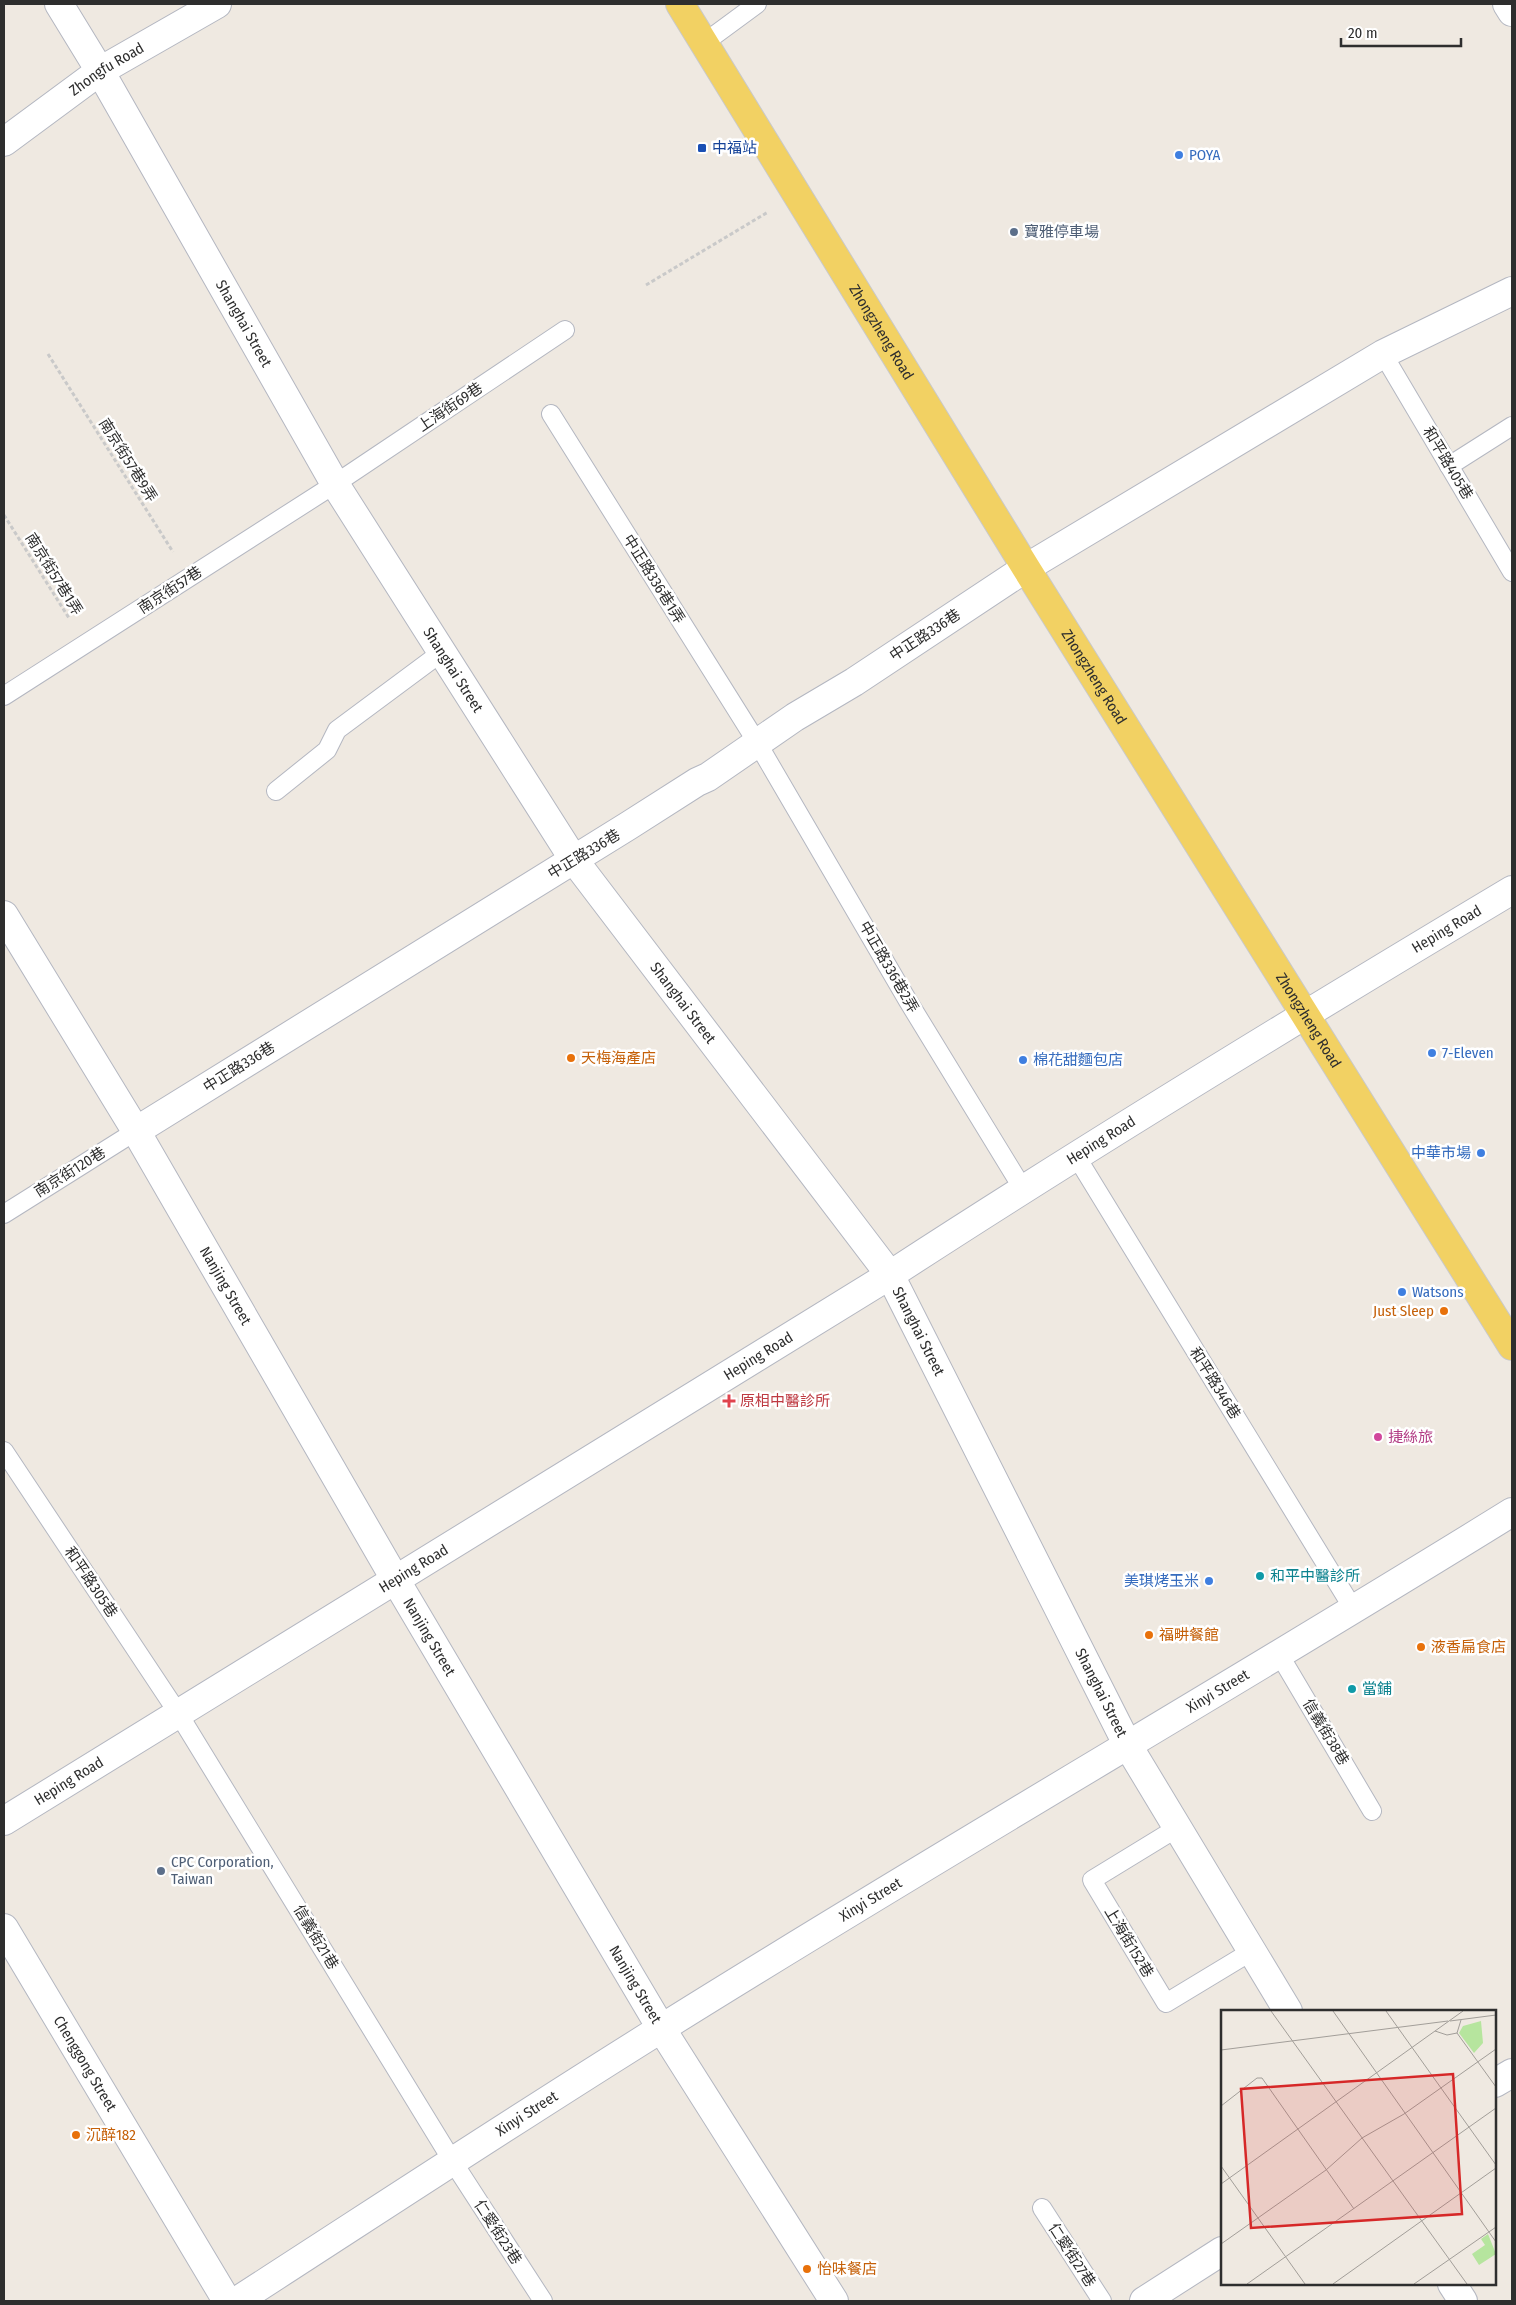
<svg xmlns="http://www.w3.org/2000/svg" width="1516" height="2305" font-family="'Fira Sans Condensed','Noto Sans TC',sans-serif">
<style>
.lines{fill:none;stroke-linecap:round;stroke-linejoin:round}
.lane-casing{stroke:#b4b7c1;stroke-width:20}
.street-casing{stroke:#b4b7c1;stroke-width:30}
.primary-casing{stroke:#c9c9c9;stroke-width:30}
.path{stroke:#c9c9c9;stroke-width:3;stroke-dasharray:4 2.5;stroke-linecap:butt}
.lane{stroke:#fff;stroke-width:18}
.street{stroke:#fff;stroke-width:28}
.primary{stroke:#f2d163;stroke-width:28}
.transit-dot{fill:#1a4fb4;stroke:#fff;stroke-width:2}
.shop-dot{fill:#3f7fe0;stroke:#fff;stroke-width:2}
.service-dot{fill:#5c6f8a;stroke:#fff;stroke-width:2}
.food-dot{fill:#e8710a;stroke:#fff;stroke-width:2}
.health-dot{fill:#e0444e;stroke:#fff;stroke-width:2}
.hotel-dot{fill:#d1479c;stroke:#fff;stroke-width:2}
.culture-dot{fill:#0f9aa8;stroke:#fff;stroke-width:2}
.labels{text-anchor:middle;stroke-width:5;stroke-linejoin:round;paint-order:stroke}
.street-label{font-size:15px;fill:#2e2e2e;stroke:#fff}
.transit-label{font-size:15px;fill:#164399;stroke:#fff;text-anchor:start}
.shop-label{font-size:15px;fill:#366cbe;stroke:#fff;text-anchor:start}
.service-label{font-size:15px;fill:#4e5e75;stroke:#fff;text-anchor:start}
.food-label{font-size:15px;fill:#c56008;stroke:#fff;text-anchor:start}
.health-label{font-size:15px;fill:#be3a42;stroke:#fff;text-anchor:start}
.hotel-label{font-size:15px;fill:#b23c85;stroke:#fff;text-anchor:start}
.culture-label{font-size:15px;fill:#0d838f;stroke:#fff;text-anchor:start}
.inset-road{fill:none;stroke:#a29e99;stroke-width:1}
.view{fill:#d62828;fill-opacity:0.15;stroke:#d62828;stroke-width:2.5}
.inset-edge{fill:none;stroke:#2e2e2e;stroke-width:2.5}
</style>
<rect width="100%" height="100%" fill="#efe9e1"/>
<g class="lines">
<!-- lane casing -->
<g class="lane-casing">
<g id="lane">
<path d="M 704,43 L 757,4"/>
<path d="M 1383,354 L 1512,572"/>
<path d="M 551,414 L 758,744 L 908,1001 L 1023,1189"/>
<path d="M 1449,466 L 1512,426"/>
<path d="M 4,696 L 335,484 L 565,330"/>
<path d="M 276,791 L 327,750 L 337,730 L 442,652"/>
<path d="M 1076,1156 L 1354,1610"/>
<path d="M 4,1214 L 136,1131"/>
<path d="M 4,1451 L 178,1713 L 453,2162 L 543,2301"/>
<path d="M 1279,1654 L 1372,1811"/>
<path d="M 1177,1828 L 1092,1880 L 1166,2003 L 1252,1951"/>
<path d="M 1042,2208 L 1102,2301"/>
</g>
</g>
<!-- street casing -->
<g class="street-casing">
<g id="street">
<path id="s1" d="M 59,4 L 100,71 L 335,484 L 574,860 L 890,1275 L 1127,1744 L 1288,2011"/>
<path d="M 1507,4 L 1512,12"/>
<path id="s2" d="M 4,142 L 100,71 L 217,4"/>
<path id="s3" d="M 4,915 L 136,1131 L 395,1579 L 661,2028 L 834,2301"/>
<path d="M 136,1131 L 628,826 L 697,782 L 708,777 L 795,717 L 854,682 L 1026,568 L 1383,354 L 1512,291"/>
<path id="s4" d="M 4,1821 L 890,1275 C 1094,1142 1303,1015 1512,890"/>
<path id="s5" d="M 4,1928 L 227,2301"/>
<path d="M 1495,2083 L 1512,2073"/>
<path d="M 1452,2284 L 1463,2301"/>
<path id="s6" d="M 237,2301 C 378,2210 519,2117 662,2028 C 943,1852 1230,1687 1512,1512"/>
<path d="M 1144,2301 L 1222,2251"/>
</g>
</g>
<!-- primary casing -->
<g class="primary-casing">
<g id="primary">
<path id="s7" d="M 680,4 L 1026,568 L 1512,1346"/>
</g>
</g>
<!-- path -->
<g class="path">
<path d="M 646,285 L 768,212"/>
<path d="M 48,354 L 173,552"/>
<path d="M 4,515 L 69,618"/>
</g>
<!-- lane -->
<use href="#lane" class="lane"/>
<!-- street -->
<use href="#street" class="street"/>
<!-- primary -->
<use href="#primary" class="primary"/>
</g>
<!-- markers -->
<rect class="transit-dot" x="697" y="143" width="10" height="10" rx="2.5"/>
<g class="shop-dot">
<circle cx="1179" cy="155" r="5"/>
<circle cx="1432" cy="1053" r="5"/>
<circle cx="1023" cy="1060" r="5"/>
<circle cx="1481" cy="1153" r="5"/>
<circle cx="1402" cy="1292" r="5"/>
<circle cx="1209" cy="1581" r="5"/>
</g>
<g class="service-dot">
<circle cx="1014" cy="232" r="5"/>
<circle cx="161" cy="1871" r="5"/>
</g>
<g class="food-dot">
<circle cx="571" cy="1058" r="5"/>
<circle cx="1444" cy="1311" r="5"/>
<circle cx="1149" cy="1635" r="5"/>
<circle cx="1421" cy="1647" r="5"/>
<circle cx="76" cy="2135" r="5"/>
<circle cx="807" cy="2269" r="5"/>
</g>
<path class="health-dot" d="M726.5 1393.5h5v5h5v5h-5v5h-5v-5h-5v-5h5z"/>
<circle class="hotel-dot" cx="1378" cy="1437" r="5"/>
<g class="culture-dot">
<circle cx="1260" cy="1576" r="5"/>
<circle cx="1352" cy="1689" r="5"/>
</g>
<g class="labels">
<!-- street labels -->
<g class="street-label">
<text dy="5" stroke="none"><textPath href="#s2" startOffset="126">Zhongfu Road</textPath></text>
<text dy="5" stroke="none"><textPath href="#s1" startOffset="369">Shanghai Street</textPath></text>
<text dy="5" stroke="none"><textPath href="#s7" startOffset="385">Zhongzheng Road</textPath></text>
<text transform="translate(450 407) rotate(-34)" y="5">上海街69巷</text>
<text transform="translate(128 460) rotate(58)" y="5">南京街57巷9弄</text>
<text transform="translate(1448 463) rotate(59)" y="5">和平路405巷</text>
<text transform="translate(54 574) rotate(58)" y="5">南京街57巷1弄</text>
<text transform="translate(654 579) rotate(58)" y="5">中正路336巷1弄</text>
<text transform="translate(170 590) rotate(-33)" y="5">南京街57巷</text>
<text transform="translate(925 635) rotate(-33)" y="5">中正路336巷</text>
<text dy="5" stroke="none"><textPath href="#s1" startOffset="774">Shanghai Street</textPath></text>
<text dy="5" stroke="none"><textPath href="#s7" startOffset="790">Zhongzheng Road</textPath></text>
<text transform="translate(584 854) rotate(-31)" y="5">中正路336巷</text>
<text dy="5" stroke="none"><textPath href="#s4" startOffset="1696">Heping Road</textPath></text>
<text transform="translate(889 967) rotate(60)" y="5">中正路336巷2弄</text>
<text dy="5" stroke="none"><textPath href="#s1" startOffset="1179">Shanghai Street</textPath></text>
<text dy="5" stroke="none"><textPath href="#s7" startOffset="1195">Zhongzheng Road</textPath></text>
<text transform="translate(239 1067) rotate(-32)" y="5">中正路336巷</text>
<text dy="5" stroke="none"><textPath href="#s4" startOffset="1291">Heping Road</textPath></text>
<text transform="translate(70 1172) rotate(-32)" y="5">南京街120巷</text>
<text dy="5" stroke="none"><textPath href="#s3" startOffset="432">Nanjing Street</textPath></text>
<text dy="5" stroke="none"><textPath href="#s1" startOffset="1584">Shanghai Street</textPath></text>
<text dy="5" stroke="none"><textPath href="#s4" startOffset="886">Heping Road</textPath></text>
<text transform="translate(1215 1383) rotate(58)" y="5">和平路346巷</text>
<text dy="5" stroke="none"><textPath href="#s4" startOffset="481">Heping Road</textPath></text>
<text transform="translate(91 1582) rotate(56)" y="5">和平路305巷</text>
<text dy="5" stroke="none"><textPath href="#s3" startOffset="838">Nanjing Street</textPath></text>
<text dy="5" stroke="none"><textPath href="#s6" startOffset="1155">Xinyi Street</textPath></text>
<text dy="5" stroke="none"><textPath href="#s1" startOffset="1989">Shanghai Street</textPath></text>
<text transform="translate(1326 1732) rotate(59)" y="5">信義街38巷</text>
<text dy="5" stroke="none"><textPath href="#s4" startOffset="76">Heping Road</textPath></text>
<text dy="5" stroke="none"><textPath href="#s6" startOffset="750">Xinyi Street</textPath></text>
<text transform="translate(316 1937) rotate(59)" y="5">信義街21巷</text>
<text transform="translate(1129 1942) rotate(59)" y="5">上海街152巷</text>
<text dy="5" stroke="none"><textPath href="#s3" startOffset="1242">Nanjing Street</textPath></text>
<text dy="5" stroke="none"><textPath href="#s5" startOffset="158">Chenggong Street</textPath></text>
<text dy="5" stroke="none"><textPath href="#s6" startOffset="345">Xinyi Street</textPath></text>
<text transform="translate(498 2232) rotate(57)" y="5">仁愛街23巷</text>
<text transform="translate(1072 2255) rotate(57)" y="5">仁愛街27巷</text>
</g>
<!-- transit labels -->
<g class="transit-label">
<text x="712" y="153">中福站</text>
</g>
<!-- shop labels -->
<g class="shop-label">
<text x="1189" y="160">POYA</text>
<text x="1442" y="1058">7-Eleven</text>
<text x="1033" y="1065">棉花甜麵包店</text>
<text x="1471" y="1158" text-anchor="end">中華市場</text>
<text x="1412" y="1297">Watsons</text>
<text x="1199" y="1586" text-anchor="end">美琪烤玉米</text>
</g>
<!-- service labels -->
<g class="service-label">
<text x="1024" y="237">寶雅停車場</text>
<text x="171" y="1867">CPC Corporation,<tspan x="171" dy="17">Taiwan</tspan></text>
</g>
<!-- food labels -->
<g class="food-label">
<text x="581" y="1063">天梅海產店</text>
<text x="1434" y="1316" text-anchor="end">Just Sleep</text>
<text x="1159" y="1640">福畊餐館</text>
<text x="1431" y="1652">液香扁食店</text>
<text x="86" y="2140">沉醉182</text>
<text x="817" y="2274">怡味餐店</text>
</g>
<!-- health labels -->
<g class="health-label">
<text x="740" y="1406">原相中醫診所</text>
</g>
<!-- hotel labels -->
<g class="hotel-label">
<text x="1388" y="1442">捷絲旅</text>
</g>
<!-- culture labels -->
<g class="culture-label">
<text x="1270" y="1581">和平中醫診所</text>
<text x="1362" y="1694">當鋪</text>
</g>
</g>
<!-- overview -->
<g transform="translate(1221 2010)">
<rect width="275" height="275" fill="#efe9e1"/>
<path d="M 260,11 L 262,33 L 253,43 L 238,23 L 242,16 ZM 267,224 L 275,244 L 258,255 L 251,244 L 264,235 L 260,229 Z" fill="#b6e59e"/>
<path class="inset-road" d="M 50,1 L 246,274M 112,1 L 275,232M 165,1 L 275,155M 240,10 L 236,23 L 275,77M 229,11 L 275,5M 214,21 L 226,25 L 236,23M 0,40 L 227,11M 0,96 L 36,68 L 41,68 L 133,199M 0,156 L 84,274M 0,174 L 242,1M 0,234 L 105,160 L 141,128 L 183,104 L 275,39M 26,274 L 275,98M 112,274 L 275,158M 193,274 L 275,217"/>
<path class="view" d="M 232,64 L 241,204 L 30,218 L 20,79 Z"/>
<rect width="275" height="275" class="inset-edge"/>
</g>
<!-- border -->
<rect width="1516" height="2305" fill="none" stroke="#2e2e2e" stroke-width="10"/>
<!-- scale -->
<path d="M1341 38v8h120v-8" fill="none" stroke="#2e2e2e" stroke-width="2.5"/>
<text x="1348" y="38" font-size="15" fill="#2e2e2e" stroke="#ffffff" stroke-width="4" paint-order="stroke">20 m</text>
</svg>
